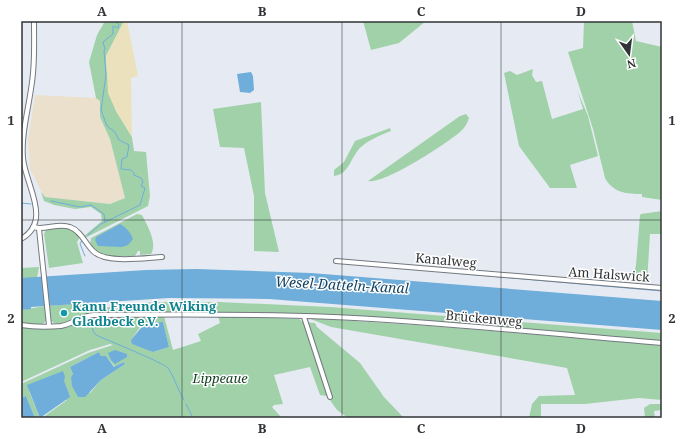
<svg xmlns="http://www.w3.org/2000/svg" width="683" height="439" font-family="'Noto Serif',serif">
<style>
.industrial{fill:#eae0cb}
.green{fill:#a1d1a9;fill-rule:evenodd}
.sand{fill:#ebe1bc}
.water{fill:#6faddb}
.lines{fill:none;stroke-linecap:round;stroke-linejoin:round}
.stream{stroke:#6faddb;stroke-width:1}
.minor-casing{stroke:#74787f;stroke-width:6}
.minor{stroke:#fff;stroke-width:4}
.grid{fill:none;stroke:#313336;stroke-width:1;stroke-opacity:0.55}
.culture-dot{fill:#0f9aa8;stroke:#fff;stroke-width:1.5}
.labels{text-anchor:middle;stroke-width:3;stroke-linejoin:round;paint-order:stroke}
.street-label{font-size:13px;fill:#313336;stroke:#fff}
.culture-label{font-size:13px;font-weight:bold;fill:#0d838f;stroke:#fff;text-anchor:start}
.park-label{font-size:13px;font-style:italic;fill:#113d1e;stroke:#fff}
.water-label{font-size:14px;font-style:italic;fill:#154463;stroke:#fff}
.neatline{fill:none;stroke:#313336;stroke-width:1.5}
.grid-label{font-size:13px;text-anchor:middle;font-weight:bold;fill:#313336}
</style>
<rect width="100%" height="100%" fill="#e6ebf3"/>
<!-- industrial -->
<path class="industrial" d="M 35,95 L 96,98 L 100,101 L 100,117 L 110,139 L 125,198 L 110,204 L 44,197 L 30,169 L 28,140 Z"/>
<!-- green -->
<g class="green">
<path d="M 105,21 L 124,21 L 106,56 L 107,74 L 116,111 L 132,137 L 134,151 L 146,152 L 150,196 L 148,206 L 85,238 L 84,236 L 102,221 L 101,214 L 91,207 L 75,209 L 54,205 L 44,201 L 41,192 L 45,197 L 110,204 L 125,198 L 110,139 L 100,117 L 100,101 L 96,98 L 89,62 L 97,35 Z"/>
<path d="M 363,21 L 426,21 L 399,43 L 371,50 Z"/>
<path d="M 584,21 L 632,21 L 636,41 L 662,47 L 662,200 L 642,197 L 642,194 C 627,194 613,193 605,178 L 593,129 L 568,52 L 583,48 Z"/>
<path d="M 533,69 L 532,75 L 536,82 L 542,81 L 552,119 L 583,109 L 578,92 L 588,116 L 598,156 L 570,165 L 577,188 L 581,188 L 550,188 L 519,146 L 504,73 L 510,71 L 517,75 Z"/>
<path d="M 261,102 L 265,193 L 279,252 L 254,251 L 254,196 L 244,148 L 220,147 L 213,109 Z"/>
<path d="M 466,114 L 469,118 C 467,124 465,127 461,131 C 448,143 383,185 368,181 L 460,116 Z"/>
<path d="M 390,128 L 391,131 C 380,135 369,140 361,147 C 351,156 349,175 334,176 L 334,170 L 344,162 L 355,141 Z"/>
<path d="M 662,211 L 662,234 L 650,234 L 647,283 L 634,282 L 633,279 L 636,265 L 640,215 L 641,214 Z"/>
<path d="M 137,214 L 142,215 C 147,225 158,243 151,254 L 140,255 L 140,251 L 138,251 L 135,256 C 117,257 103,258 90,245 L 91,238 Z"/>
<path d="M 58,227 C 68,227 74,230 80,237 L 77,242 L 83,263 L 49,268 L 44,234 L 46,230 Z"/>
<path d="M 39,267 L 37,278 L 21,278 L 21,268 Z"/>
<path d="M 95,302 L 96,309 L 89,314 L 79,316 L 62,324 L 54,323 L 50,320 L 48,306 Z"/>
<path d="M 219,302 L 330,307 L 662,333 L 662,341 L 335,316 L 95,313 C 110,299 196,302 219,302 Z"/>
<path d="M 45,306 C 45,310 47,314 47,318 C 45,329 28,324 21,324 L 21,310 Z"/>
<path d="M 107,316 L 164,316 L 173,350 L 201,341 L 198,334 L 220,323 L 218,316 L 299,319 L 303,322 L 315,323 L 317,327 L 360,363 L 384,397 L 404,418 L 348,418 L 337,410 L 327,396 L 320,395 L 310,367 L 274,375 L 283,404 L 274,405 L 272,407 L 282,418 L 42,418 L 67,400 L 29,391 L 40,418 L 35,418 L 26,396 L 21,398 L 21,384 L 88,353 L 113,345 L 110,344 L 90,350 L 21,382 L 21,326 L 54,327 L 82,318 ZM 157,322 L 163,322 L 169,347 L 153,352 L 131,340 L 141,326 ZM 99,352 L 101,356 L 106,356 L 115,367 L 124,362 L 125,364 L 101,380 L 90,393 L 71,377 L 73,374 L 70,367 Z"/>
<path d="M 308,318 L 431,326 L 662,345 L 662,400 L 639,398 L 585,404 L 541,404 L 541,418 L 529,418 L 532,404 L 539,396 L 575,395 L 567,368 L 331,327 Z"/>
<path d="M 650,404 L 662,404 L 662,410 L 654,411 L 655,418 L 645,418 L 644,408 Z"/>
</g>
<!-- sand -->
<path class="sand" d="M 124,21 L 127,21 L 138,76 L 131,78 L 132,137 L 116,111 L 108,93 L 106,56 Z"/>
<!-- water -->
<g class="water">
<path d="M 251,72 L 253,76 L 254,90 L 250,93 L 240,92 L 237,74 Z"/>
<path d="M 120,224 C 127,228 130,232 133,239 L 128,245 L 122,247 L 98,246 L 95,240 L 96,237 Z"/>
<path d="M 196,269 L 311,273 L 662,301 L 662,330 L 269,299 L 169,298 L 31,307 L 31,309 L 21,310 L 21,278 L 146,270 Z"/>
<path d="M 163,322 L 169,347 L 153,352 L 132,344 L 131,340 L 145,323 Z"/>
<path d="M 115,350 L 127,354 L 127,357 L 115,364 L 111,360 L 108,353 Z"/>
<path d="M 99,352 L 101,356 L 106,356 L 114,367 L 124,362 L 125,364 L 101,380 L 85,397 L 78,397 L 72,386 L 71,377 L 73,374 L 70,367 Z"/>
<path d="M 63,371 L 65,377 L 64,381 L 70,397 L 40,418 L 27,385 Z"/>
<path d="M 26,396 L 35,418 L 21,418 L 21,398 Z"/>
</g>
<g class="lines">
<!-- stream -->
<g class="stream">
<path d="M 51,201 L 80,207 L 91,205 L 104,214 L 105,222"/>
<path d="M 21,203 L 31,204"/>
<path d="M 88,235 L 101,224 L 140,205 L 145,188 L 141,186 L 143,182 L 141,178 L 134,175 L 134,173 L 131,170 L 121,169 L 122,159 L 127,157 L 129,145 L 119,140 L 115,132 L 107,126 L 101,110 L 106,75 L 104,51 L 105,49 L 103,42 L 113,34 L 113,26 L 118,28 L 119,25 L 115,21"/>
<path d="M 82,240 L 80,244 L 85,256"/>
<path d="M 454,273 L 662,291"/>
<path d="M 91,319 L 93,331 L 96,335 C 107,340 164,363 168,368 C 175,378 178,391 184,400"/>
<path d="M 186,404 L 193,418"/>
</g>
<!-- minor casing -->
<g class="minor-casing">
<g id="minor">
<path d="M 33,227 C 45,231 58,222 70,227 C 81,231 85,243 93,251 C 106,264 144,258 162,257"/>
<path d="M 39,229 L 49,325"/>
<path d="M 21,239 C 53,221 25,184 23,158 C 21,134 29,107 32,82 C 35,62 34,42 34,21"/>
<path d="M 336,261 L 662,288"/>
<path d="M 304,317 L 330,397"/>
<path d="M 21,325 C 33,327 49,327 61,326 C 73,324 80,316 94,315 C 173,314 253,314 333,317 C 443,322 553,334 662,343"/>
</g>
</g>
<!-- minor -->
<use href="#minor" class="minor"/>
</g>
<!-- grid -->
<path class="grid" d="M 182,21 L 182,418M 342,21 L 342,418M 501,21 L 501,418M 21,220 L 662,220"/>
<!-- markers -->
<circle class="culture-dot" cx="64" cy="313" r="4"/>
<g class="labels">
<!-- street labels -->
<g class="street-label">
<text transform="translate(446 260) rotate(5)" y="5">Kanalweg</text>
<text transform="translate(609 274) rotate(4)" y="5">Am Halswick</text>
<text transform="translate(484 318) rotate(5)" y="5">Brückenweg</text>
</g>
<!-- culture labels -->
<g class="culture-label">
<text x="72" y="311">Kanu Freunde Wiking<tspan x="72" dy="15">Gladbeck e.V.</tspan></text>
</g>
<!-- park labels -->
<g class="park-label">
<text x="220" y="383">Lippeaue</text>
</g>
<!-- water labels -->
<g class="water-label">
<text transform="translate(342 285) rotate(3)" y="5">Wesel-Datteln-Kanal</text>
</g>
</g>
<!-- border -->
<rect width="683" height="439" fill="none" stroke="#ffffff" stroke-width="44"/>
<!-- north arrow -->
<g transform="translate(629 54) rotate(166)" stroke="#ffffff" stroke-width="3" paint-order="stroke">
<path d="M0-3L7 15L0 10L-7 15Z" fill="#313336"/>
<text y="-6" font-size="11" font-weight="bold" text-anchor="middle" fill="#313336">N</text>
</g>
<rect x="22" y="22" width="639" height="395" class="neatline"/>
<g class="grid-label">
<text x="102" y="16">A</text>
<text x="262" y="16">B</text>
<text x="421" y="16">C</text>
<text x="581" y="16">D</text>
<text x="11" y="125">1</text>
<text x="672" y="125">1</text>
<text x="11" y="323">2</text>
<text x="672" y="323">2</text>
<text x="102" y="433">A</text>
<text x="262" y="433">B</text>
<text x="421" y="433">C</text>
<text x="581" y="433">D</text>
</g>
</svg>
